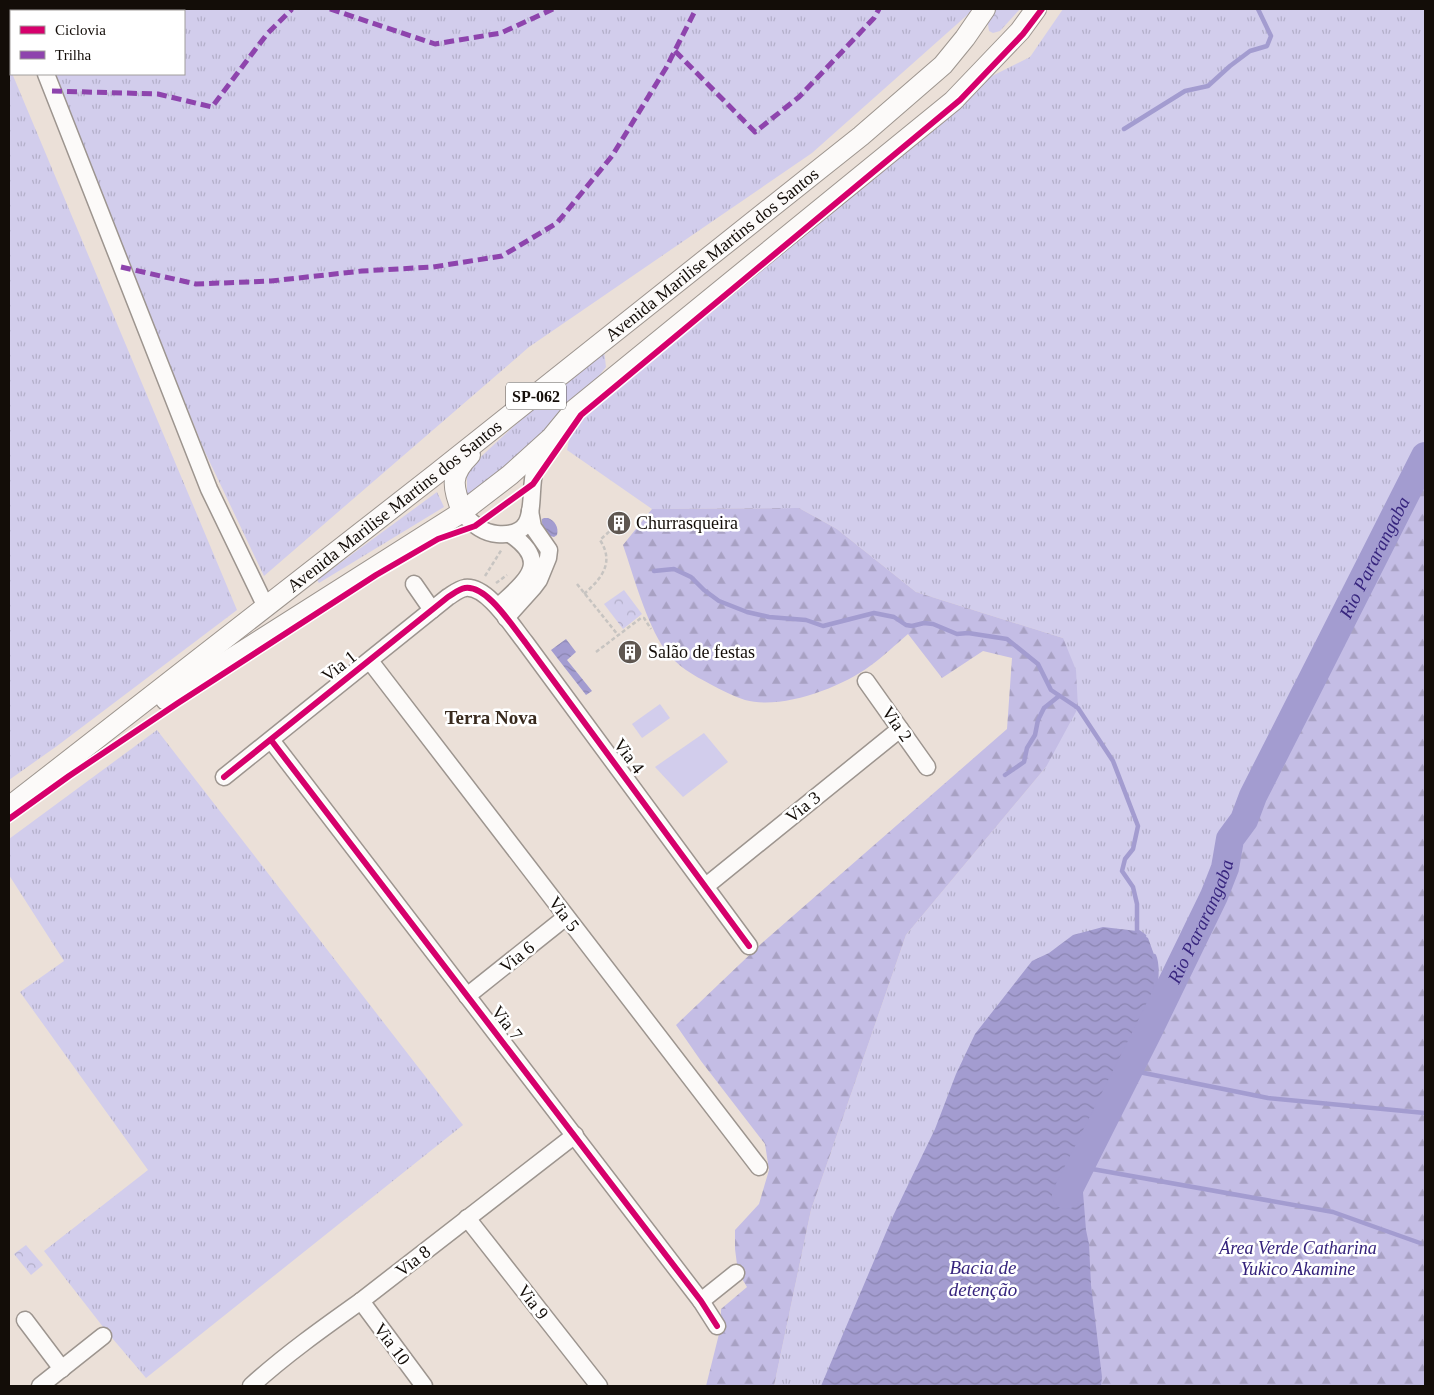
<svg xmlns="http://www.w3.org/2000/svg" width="1434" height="1395" font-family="Georgia,serif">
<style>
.grass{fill:url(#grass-tufts)}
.forest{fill:url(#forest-firs)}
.park{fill:url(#park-crowns)}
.pitch{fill:#d2cdec}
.water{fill:url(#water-waves)}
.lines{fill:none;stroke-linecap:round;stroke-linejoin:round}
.stream{stroke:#a39cd0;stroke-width:4.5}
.river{stroke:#a39cd0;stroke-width:28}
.minor-casing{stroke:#9d958f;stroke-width:19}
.major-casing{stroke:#9d958f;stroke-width:22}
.path{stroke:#c7c4c1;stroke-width:2.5;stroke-dasharray:4 2.5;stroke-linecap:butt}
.minor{stroke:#fcfaf9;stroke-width:16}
.major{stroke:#fcfaf9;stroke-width:20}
.quiet{stroke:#8e44ad;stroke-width:5;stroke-dasharray:10 5;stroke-linecap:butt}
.cycleway-casing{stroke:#fff;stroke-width:9}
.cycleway{stroke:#d6006c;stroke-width:6}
.labels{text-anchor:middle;stroke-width:5;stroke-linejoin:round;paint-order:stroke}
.shield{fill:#fff;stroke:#5a5652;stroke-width:1}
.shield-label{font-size:16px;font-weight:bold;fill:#130d08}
.street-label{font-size:18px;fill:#130d08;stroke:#fff}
.poi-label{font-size:18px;fill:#130d08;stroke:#fff;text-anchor:start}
.park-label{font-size:18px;font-style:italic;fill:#34227b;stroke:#fff}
.water-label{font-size:19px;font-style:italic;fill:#37257e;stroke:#fff}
.neighbourhood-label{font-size:19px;font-weight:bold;fill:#382a1e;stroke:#fff}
</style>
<defs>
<pattern id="grass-tufts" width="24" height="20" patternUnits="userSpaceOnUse" patternTransform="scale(1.25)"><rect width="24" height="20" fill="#d2cdec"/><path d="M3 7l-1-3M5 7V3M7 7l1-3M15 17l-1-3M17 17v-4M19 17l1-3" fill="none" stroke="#b3afc9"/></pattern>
<pattern id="forest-firs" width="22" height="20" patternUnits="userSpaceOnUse" patternTransform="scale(1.25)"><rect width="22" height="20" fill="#c4bde5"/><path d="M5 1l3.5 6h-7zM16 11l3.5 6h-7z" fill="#a8a1c3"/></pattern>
<pattern id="park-crowns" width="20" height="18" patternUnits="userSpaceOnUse" patternTransform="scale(1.25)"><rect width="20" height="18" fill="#d2cdec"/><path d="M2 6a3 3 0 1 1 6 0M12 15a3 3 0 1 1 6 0" fill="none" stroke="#b3afc9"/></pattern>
<pattern id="water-waves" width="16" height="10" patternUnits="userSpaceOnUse" patternTransform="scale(1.25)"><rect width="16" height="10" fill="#a39cd0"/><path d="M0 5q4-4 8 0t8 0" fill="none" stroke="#8b85b1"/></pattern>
</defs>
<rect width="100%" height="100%" fill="#ebe0d8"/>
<!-- grass -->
<g class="grass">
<path d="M 27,9 L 974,9 L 812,153 L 529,347 L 264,576 L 204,450 L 53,74 L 184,74 L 184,11 L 28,11 Z"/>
<path d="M 1063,9 L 1425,9 L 1425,456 L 1253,796 L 1244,820 L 1230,839 L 1225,868 L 1214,896 L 1148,1032 L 971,1386 L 774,1386 L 811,1210 L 906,935 L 1046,767 L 1063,638 L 916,592 L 837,529 L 799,508 L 652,509 L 567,450 L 575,411 L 954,95 L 1030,57 Z"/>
<path d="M 9,66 L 237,610 L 57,746 L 9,780 Z"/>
<path d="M 604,350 L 606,367 L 593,383 L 540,441 L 467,497 L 467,470 C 511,428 556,387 604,350 Z"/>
<path d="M 437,492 L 444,507 L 319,583 L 317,580 Z"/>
<path d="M 157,730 L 463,1125 L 146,1378 L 107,1332 L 44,1251 L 148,1170 L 20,992 L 64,961 L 9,875 L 9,839 Z"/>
</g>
<!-- forest -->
<g class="forest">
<path d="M 1425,441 L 1425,1386 L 974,1386 L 1214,896 L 1225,868 L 1230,839 L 1244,820 L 1253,796 Z"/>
<path d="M 799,508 L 837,529 L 916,592 L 1063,638 L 1076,670 L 1078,708 L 1046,767 L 906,935 L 811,1210 L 774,1386 L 706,1386 L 721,1326 L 721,1309 L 747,1287 L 738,1272 L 735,1249 L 735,1230 L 759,1204 L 769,1170 L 765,1144 L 701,1061 L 676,1025 L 762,943 L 1007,729 L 1012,658 L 983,651 L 942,678 L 908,634 C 895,645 883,657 870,666 C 840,688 782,710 745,700 C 733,696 721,690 710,684 C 693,675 677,666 665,650 C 646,622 634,577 623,545 L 652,509 Z"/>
</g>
<!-- park -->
<g class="park">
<path d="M 995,9 L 1020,9 L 1000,31 L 993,33 L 989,31 L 988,24 Z"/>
<path d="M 624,590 L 642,614 L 623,629 L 604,604 Z"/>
<path d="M 26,1245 L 43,1265 L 31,1275 L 14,1254 Z"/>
</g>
<!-- pitch -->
<g class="pitch">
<path d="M 660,704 L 670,718 L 642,738 L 632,724 Z"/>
<path d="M 704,733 L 728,762 L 683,797 L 655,767 Z"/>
</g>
<!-- water -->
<g class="water">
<path d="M 544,518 L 548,518 C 555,521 559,527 557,535 L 554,537 L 550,536 C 546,531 541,526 542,519 Z"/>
<path d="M 566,639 L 576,652 L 567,660 L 592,691 L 586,695 L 551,650 Z"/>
<path d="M 1103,927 L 1137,931 L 1148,938 L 1156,960 L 1156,983 L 1148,1032 L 1081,1167 L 1086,1230 L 1089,1244 L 1091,1285 L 1102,1377 L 1101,1386 L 821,1386 L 893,1216 L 935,1129 L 956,1074 L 975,1034 L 1032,961 L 1049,953 L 1073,935 Z"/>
</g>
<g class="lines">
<!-- stream -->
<g class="stream">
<path d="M 1124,129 L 1185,91 L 1208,86 L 1230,66 L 1250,51 L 1267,46 L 1271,36 L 1258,9"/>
<path d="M 654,571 L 674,569 L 691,577 L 704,590 L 719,601 L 747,612 L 769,617 L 806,620 L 823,626 L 874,613 L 894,617 L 906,625 L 912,626 L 924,623 L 933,624 L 957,634 L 968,633 L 1007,639 L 1038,664 L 1051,690 L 1078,708 L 1113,761 L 1138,826 L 1133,849 L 1125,859 L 1122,871 L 1133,887 L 1137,904 L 1137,931 L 1144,936"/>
<path d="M 1005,775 L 1024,762 L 1027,748 L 1035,735 L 1038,720 L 1044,708 L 1059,696"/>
<path d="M 1148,1032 C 1151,1014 1161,972 1154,956"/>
<path d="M 1129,1070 L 1268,1098 L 1425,1113"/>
<path d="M 1081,1167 L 1333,1212 L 1420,1243"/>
</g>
<!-- river -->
<path class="river" id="s1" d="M 1066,1195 L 1148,1032 L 1214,896 L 1225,868 L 1230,839 L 1244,820 L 1253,796 L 1425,456"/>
<!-- minor casing -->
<g class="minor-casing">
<g id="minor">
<path d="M 20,9 L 21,11"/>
<path d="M 46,74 L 209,489 L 266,607"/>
<path d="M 462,512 C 471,523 482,533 497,534 C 542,538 527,497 535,468 C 538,460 544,451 548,444"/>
<path d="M 414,584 L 432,610"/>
<path d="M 498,607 C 524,582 553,563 510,534"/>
<path d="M 506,618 L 533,588 L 539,580 L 548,558 L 549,550 L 533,527 L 530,511"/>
<path d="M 370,661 L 759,1167"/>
<path d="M 866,681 L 927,767"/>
<path d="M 271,740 L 701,1301 L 717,1326"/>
<path d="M 224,777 L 448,597 C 453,594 459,589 465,588 C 487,585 512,626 525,642 L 749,946"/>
<path d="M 706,886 L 900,729"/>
<path d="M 467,996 L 566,917"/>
<path d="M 467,1218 L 599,1386"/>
<path d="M 361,1301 L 424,1386"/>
<path d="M 701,1301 L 736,1273"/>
<path d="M 25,1320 L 62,1369"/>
<path d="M 40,1386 L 103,1336"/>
<path d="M 251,1386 C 285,1355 323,1328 361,1301 L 575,1135"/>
</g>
</g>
<!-- major casing -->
<g class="major-casing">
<g id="major">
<path d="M 462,512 C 453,486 449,476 470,455"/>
<path d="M 166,700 L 462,512 L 510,475 L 551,438 L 574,410 L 953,101 L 1020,31 L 1036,9"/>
<path id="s2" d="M 9,807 L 436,474 L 861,136 L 943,65 L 965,38 L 985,9"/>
</g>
</g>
<!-- path -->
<g class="path">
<path d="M 485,576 L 502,549"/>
<path d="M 496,583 L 507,575"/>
<path d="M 577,584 L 618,635"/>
<path d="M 584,594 C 601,579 615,563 600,540 L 613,528"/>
<path d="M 596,652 L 641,618 L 644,618 L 651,629"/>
</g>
<!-- minor -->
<use href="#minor" class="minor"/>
<!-- major -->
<use href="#major" class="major"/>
<!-- quiet -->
<g class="quiet">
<path d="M 330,9 L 435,44 L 501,33 L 553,9"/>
<path d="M 675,51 L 755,132 L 799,97 L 874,18 L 879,9"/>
<path d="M 52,91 L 158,94 L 212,107 L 267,34 L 292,9"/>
<path d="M 121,267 L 196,284 L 271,281 L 362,271 L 433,267 L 502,256 L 557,223 L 612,156 L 666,68 L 696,9"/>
</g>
<!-- cycleway casing -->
<g class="cycleway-casing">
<g id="cycleway">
<path d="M 271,740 L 701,1301 L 717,1326"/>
<path d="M 224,777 L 448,597 C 453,594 459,589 465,588 C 487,585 512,626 525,642 L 749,946"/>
<path d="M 9,819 L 69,776 L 178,703 L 376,575 L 438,539 L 475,526 L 533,484 L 581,415 L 960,100 L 1023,34 L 1042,9"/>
</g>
</g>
<!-- cycleway -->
<use href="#cycleway" class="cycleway"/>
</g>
<!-- icons -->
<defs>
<g id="building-disc" transform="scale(1.25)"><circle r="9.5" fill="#5f5751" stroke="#fff"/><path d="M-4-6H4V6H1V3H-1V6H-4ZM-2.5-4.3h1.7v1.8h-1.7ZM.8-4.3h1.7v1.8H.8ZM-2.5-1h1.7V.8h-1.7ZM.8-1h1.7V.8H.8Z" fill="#fff"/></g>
</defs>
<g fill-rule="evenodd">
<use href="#building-disc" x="619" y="523"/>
<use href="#building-disc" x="630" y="652"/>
</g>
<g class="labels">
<!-- shield labels -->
<rect class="shield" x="506" y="382.5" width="60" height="27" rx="4"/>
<g class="shield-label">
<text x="536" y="402">SP-062</text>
</g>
<!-- street labels -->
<g class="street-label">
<text dy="6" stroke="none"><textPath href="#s2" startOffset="894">Avenida Marilise Martins dos Santos</textPath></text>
<text dy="6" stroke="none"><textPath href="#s2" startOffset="489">Avenida Marilise Martins dos Santos</textPath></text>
<text transform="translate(339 666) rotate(-38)" y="6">Via 1</text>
<text transform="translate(897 724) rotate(55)" y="6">Via 2</text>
<text transform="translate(629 756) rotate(53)" y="6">Via 4</text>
<text transform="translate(803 807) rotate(-39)" y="6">Via 3</text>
<text transform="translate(564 914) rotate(53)" y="6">Via 5</text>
<text transform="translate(517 957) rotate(-39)" y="6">Via 6</text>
<text transform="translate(507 1023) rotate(52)" y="6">Via 7</text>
<text transform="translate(413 1261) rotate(-38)" y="6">Via 8</text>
<text transform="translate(533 1302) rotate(52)" y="6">Via 9</text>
<text transform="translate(392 1344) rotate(53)" y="6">Via 10</text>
</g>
<!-- poi labels -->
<g class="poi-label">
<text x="636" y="529">Churrasqueira</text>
<text x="648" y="658">Salão de festas</text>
</g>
<!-- park labels -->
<g class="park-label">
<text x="1298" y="1254">Área Verde Catharina<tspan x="1298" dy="21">Yukico Akamine</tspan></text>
</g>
<!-- water labels -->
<g class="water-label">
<text dy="7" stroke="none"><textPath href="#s1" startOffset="710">Rio Pararangaba</textPath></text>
<text dy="7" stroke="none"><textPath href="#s1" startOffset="305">Rio Pararangaba</textPath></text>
<text x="983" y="1274">Bacia de<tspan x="983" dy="22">detenção</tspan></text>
</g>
<!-- neighbourhood labels -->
<g class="neighbourhood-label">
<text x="491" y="724">Terra Nova</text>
</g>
</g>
<!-- border -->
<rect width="1434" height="1395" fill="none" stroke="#130d08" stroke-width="20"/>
<!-- legend -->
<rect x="10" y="10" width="175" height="65" fill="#ffffff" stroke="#a19e9c"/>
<rect x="20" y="26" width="25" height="8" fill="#d6006c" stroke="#a19e9c"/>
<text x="55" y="35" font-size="15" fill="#130d08">Ciclovia</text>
<rect x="20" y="51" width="25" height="8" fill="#8e44ad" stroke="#a19e9c"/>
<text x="55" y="60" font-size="15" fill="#130d08">Trilha</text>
</svg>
